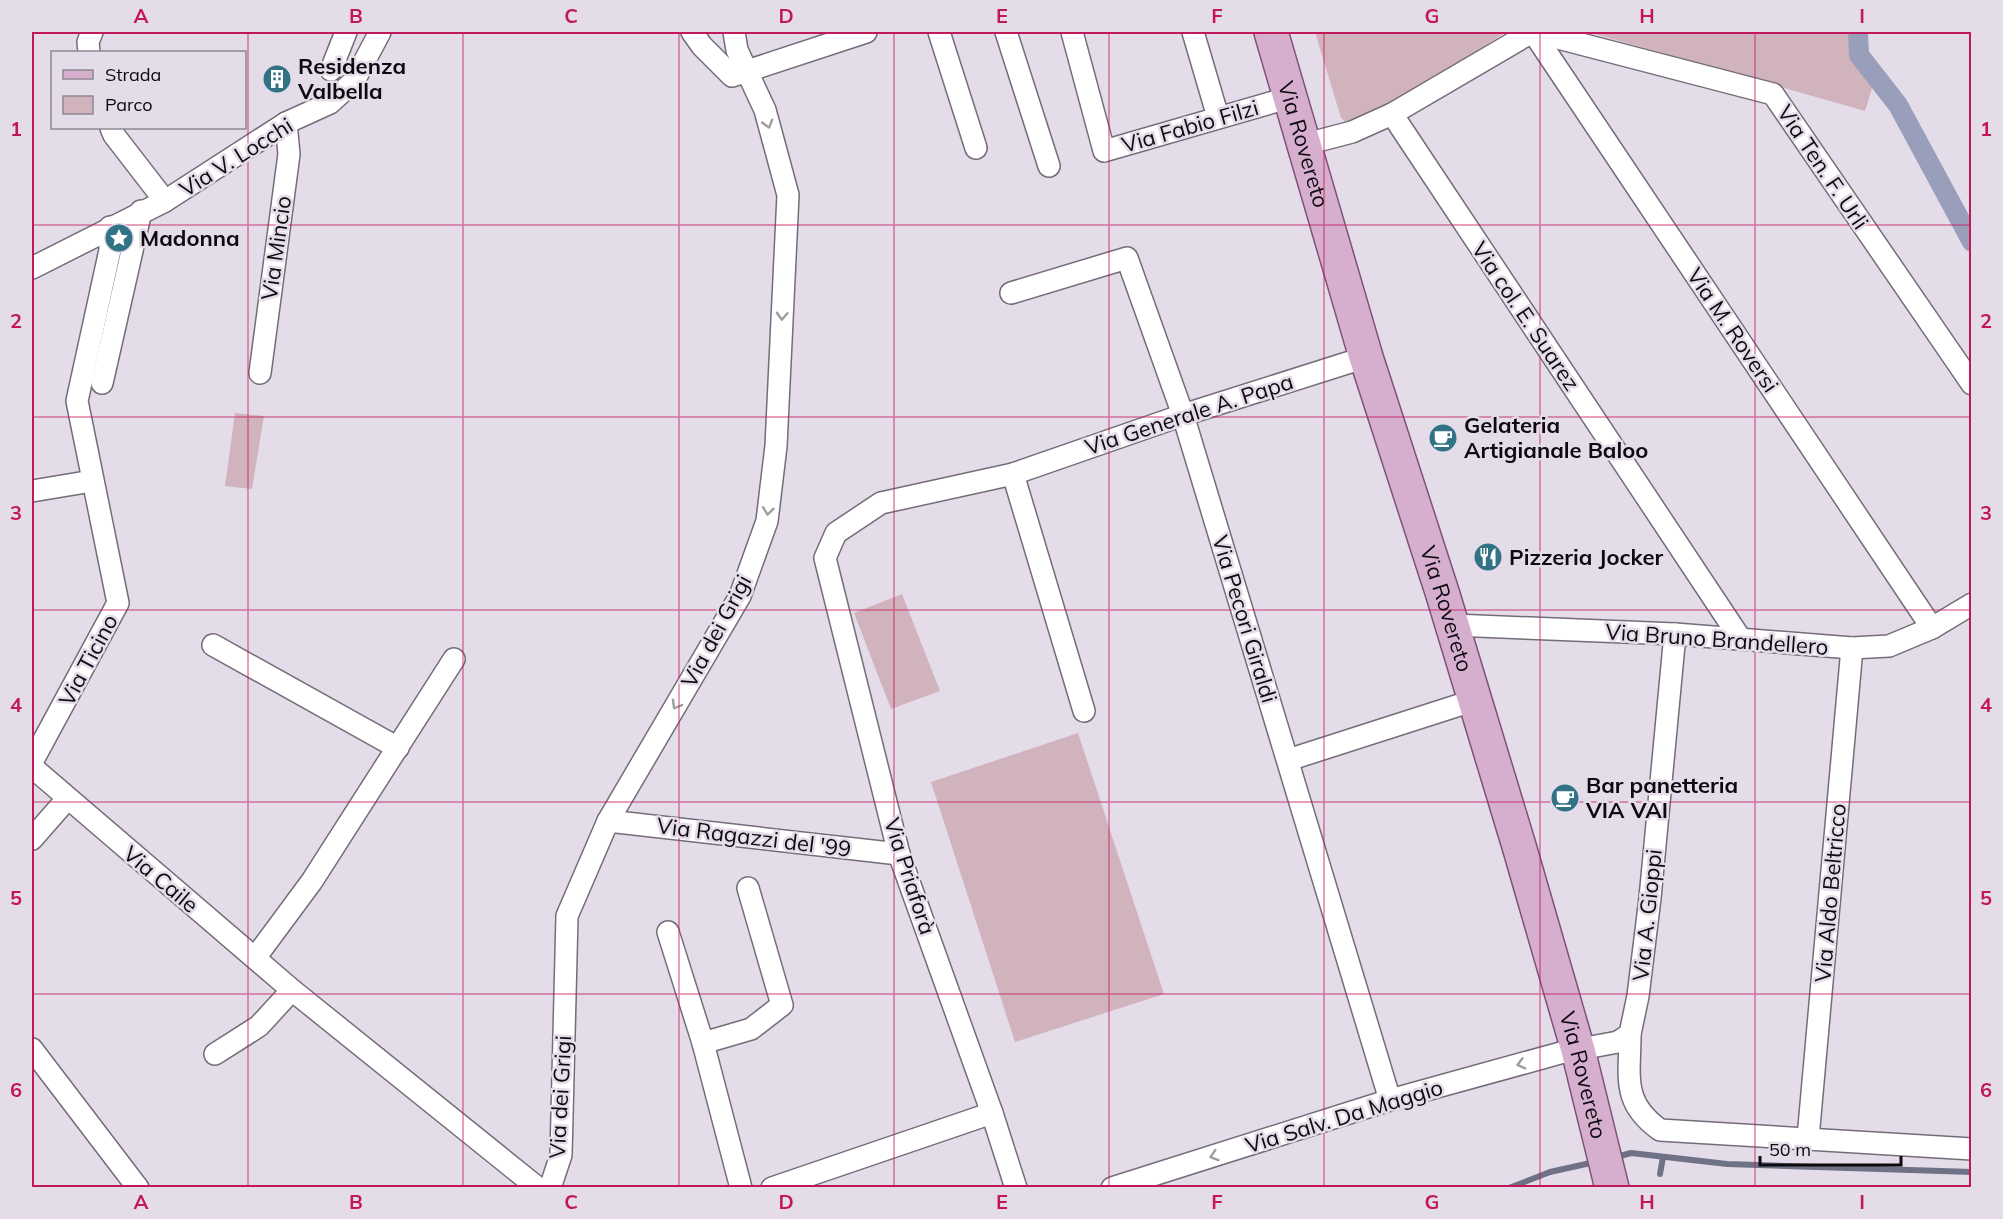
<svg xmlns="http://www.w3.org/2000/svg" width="2003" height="1219" font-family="Mulish,sans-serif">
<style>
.green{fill:#d1b3be}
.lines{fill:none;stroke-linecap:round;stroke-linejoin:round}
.stream{stroke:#6f7287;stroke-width:6}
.canal{stroke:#999eba;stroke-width:20}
.street-casing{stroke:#746c79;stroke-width:24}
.primary-casing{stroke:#7e5276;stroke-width:36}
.street{stroke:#fff;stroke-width:21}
.primary{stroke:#d6aece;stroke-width:33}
.oneway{stroke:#9f9d9f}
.grid{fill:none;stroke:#c2185b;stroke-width:1.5;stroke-opacity:0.55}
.labels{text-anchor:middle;stroke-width:5;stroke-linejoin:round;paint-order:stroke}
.poi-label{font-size:22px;font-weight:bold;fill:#0e0a0f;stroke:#e5dcea;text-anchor:start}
.street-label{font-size:22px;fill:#0e0a0f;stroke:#e5dcea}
.neatline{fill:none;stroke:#c2185b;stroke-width:2}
.grid-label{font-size:20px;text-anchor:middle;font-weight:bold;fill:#c2185b}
</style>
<rect width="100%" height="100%" fill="#e5dcea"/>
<!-- green -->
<g class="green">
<path d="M 1315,32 L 1506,32 L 1380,114 L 1347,123 L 1341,118 Z"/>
<path d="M 1588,32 L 1855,32 L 1869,83 L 1873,85 L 1865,111 Z"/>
<path d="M 235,413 L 264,416 L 252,489 L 225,486 Z"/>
<path d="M 902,594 L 940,691 L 891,709 L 854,613 Z"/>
<path d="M 1078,733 L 1164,994 L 1015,1042 L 931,782 Z"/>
</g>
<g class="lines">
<!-- stream -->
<g class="stream">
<path d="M 1613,1158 L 1631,1153 L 1727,1164 L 1972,1172"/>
<path d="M 1660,1174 L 1663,1157"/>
<path d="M 1509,1188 L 1550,1172 L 1595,1162"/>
</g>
<!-- canal -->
<path class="canal" d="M 1858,32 L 1859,55 L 1898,105 L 1972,242"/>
<!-- street casing -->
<g class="street-casing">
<g id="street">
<path d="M 692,32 L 702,46 L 732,76 L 866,32"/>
<path d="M 939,32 L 976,148"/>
<path d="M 1006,32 L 1049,166"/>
<path d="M 1072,32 L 1104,151 L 1291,97"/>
<path d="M 1193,32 L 1218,117"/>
<path d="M 1533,32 L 1932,628"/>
<path d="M 1535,32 L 1773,94 L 1972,384"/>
<path d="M 89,52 L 88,42 L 92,32"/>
<path d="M 331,70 L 346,32"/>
<path d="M 1392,114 L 1740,638"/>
<path d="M 111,128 L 114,135 L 165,201"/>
<path d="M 1306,144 L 1352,132 L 1392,114 L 1532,32"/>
<path d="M 32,268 L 165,201 L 286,123 L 330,103 L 354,81 L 380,32"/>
<path d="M 1011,293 L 1127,258 L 1183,415 L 1390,1100"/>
<path d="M 260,373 L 289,154 L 286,123"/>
<path d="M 102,383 L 141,211"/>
<path d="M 1013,474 L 1084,711"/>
<path d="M 32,491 L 92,481"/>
<path d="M 1453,625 L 1675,634 L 1852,648 L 1889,646 L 1932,628 L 1972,604"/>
<path d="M 213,645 L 398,748"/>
<path d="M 1288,760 L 1475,700"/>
<path d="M 32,762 L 118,603 L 77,401 L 110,250 L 110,227"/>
<path d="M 32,767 L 292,990 L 538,1188"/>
<path d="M 608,821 L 899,854"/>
<path d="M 32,839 L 67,799"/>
<path d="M 668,932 L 703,1043 L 741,1188"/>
<path d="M 255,958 L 312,881 L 454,659"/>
<path d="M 1630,1034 C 1630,1077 1621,1102 1660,1130 L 1972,1149"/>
<path d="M 703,1043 L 751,1029 L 782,1005 L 748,888"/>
<path d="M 32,1049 L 138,1188"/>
<path d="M 215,1054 L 259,1026 L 292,990"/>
<path d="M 1808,1138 L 1852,648"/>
<path d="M 550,1188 L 561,1155 L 567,916 L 608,821 L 740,596 L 767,521 L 776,446 L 788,195 L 765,110 L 737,50 L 734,32"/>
<path d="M 772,1188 L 992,1113"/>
<path d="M 1016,1188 L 992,1113 L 899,854 L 825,558 L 836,533 L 881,503 L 1013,474 L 1183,415 L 1366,357"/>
<path d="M 1112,1188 L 1390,1100 L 1564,1052 L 1618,1042 L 1630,1034 L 1638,996 L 1650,898 L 1675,634"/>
</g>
</g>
<!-- primary casing -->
<g class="primary-casing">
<g id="primary">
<path id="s1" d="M 1271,32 L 1366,357 L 1443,595 L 1519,846 L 1578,1050 L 1612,1188"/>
</g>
</g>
<!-- street -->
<use href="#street" class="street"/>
<!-- primary -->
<use href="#primary" class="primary"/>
</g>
<!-- one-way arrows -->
<defs><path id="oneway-chevron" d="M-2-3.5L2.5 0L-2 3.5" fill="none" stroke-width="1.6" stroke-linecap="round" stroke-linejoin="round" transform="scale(1.5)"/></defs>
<g class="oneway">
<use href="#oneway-chevron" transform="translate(768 124) rotate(74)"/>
<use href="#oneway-chevron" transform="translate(782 316) rotate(93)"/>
<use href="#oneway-chevron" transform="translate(768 511) rotate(97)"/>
<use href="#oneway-chevron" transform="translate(676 705) rotate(120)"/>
<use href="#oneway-chevron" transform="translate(1521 1064) rotate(165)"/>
<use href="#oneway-chevron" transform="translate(1214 1156) rotate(163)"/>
</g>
<!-- grid -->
<path class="grid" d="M 248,32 L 248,1188M 463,32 L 463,1188M 679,32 L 679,1188M 894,32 L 894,1188M 1109,32 L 1109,1188M 1324,32 L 1324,1188M 1540,32 L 1540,1188M 1755,32 L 1755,1188M 32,225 L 1972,225M 32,417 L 1972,417M 32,610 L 1972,610M 32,802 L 1972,802M 32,994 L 1972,994"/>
<!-- icons -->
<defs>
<g id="building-disc" transform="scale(1.5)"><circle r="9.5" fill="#317385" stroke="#e5dcea"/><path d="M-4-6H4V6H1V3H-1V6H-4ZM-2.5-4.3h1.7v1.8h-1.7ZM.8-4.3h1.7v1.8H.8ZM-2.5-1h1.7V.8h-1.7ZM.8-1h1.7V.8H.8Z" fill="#fff"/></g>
<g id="sight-disc" transform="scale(1.5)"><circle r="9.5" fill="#317385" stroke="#e5dcea"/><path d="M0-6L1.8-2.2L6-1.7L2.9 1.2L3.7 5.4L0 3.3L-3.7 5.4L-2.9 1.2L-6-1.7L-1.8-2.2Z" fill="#fff"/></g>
<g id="cafe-disc" transform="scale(1.5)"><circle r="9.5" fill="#317385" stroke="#e5dcea"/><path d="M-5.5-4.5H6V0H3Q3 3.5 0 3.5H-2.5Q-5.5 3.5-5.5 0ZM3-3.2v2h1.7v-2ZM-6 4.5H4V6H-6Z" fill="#fff"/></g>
<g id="restaurant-disc" transform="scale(1.5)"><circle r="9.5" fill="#317385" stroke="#e5dcea"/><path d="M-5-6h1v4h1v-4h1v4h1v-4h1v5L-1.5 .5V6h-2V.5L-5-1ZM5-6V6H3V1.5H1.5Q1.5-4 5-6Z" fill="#fff"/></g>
</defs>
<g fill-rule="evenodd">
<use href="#building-disc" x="277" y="79"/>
<use href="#sight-disc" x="119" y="238"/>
<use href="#cafe-disc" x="1443" y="438"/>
<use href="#restaurant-disc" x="1488" y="557"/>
<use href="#cafe-disc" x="1565" y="798"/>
</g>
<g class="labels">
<!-- poi labels -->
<g class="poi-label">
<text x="298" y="74">Residenza<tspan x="298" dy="25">Valbella</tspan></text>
<text x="140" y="246">Madonna</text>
<text x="1464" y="433">Gelateria<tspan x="1464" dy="25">Artigianale Baloo</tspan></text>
<text x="1509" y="565">Pizzeria Jocker</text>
<text x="1586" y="793">Bar panetteria<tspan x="1586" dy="25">VIA VAI</tspan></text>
</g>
<!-- street labels -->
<g class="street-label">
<text transform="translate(1190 126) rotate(-16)" y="8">Via Fabio Filzi</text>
<text dy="8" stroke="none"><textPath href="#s1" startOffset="117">Via Rovereto</textPath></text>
<text transform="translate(236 157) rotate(-32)" y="8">Via V. Locchi</text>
<text transform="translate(1823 167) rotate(56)" y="8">Via Ten. F. Urli</text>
<text transform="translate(276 248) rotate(-82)" y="8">Via Mincio</text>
<text transform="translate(1526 316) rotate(56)" y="8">Via col. E. Suarez</text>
<text transform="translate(1733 330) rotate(56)" y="8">Via M. Roversi</text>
<text transform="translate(1189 414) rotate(-18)" y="8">Via Generale A. Papa</text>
<text dy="8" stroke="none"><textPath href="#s1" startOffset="603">Via Rovereto</textPath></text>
<text transform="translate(1245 619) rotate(73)" y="8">Via Pecori Giraldi</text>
<text transform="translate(716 631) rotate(-62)" y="8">Via dei Grigi</text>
<text transform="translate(1717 639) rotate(4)" y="8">Via Bruno Brandellero</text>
<text transform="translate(88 660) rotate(-62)" y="8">Via Ticino</text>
<text transform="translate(754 837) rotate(7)" y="8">Via Ragazzi del '99</text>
<text transform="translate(910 876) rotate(72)" y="8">Via Priaforà</text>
<text transform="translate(161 879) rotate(40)" y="8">Via Caile</text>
<text transform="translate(1830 893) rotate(-85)" y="8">Via Aldo Beltricco</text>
<text transform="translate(1647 915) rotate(-84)" y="8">Via A. Gioppi</text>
<text dy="8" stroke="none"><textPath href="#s1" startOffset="1089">Via Rovereto</textPath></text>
<text transform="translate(560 1097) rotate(-87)" y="8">Via dei Grigi</text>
<text transform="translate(1344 1116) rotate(-17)" y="8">Via Salv. Da Maggio</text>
</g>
</g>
<!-- border -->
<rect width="2003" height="1219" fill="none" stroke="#e5dcea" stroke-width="66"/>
<!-- legend -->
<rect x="51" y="51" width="195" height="78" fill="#e5dcea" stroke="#8f8892" stroke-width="1.5"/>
<rect x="63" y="70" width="30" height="9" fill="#d6aece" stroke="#8f8892" stroke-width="1.5"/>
<text x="105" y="81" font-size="18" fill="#0e0a0f">Strada</text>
<rect x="63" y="96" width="30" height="18" fill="#d1b3be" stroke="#8f8892" stroke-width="1.5"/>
<text x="105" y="111" font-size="18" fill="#0e0a0f">Parco</text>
<!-- scale -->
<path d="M1760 1156v9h141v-9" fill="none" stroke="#0e0a0f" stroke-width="3"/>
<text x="1769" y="1156" font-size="18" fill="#0e0a0f" stroke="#e5dcea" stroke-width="4.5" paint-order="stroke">50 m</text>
<rect x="33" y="33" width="1937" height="1153" class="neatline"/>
<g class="grid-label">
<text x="141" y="23">A</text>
<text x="356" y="23">B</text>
<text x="571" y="23">C</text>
<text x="786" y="23">D</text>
<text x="1002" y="23">E</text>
<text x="1217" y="23">F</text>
<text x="1432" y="23">G</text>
<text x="1647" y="23">H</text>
<text x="1862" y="23">I</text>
<text x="16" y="136">1</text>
<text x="1986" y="136">1</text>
<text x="16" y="328">2</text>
<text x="1986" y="328">2</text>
<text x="16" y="520">3</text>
<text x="1986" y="520">3</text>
<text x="16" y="712">4</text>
<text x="1986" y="712">4</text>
<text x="16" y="905">5</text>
<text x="1986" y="905">5</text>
<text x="16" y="1097">6</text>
<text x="1986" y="1097">6</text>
<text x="141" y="1209">A</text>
<text x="356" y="1209">B</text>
<text x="571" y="1209">C</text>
<text x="786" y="1209">D</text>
<text x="1002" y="1209">E</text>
<text x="1217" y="1209">F</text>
<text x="1432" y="1209">G</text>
<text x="1647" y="1209">H</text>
<text x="1862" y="1209">I</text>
</g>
</svg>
